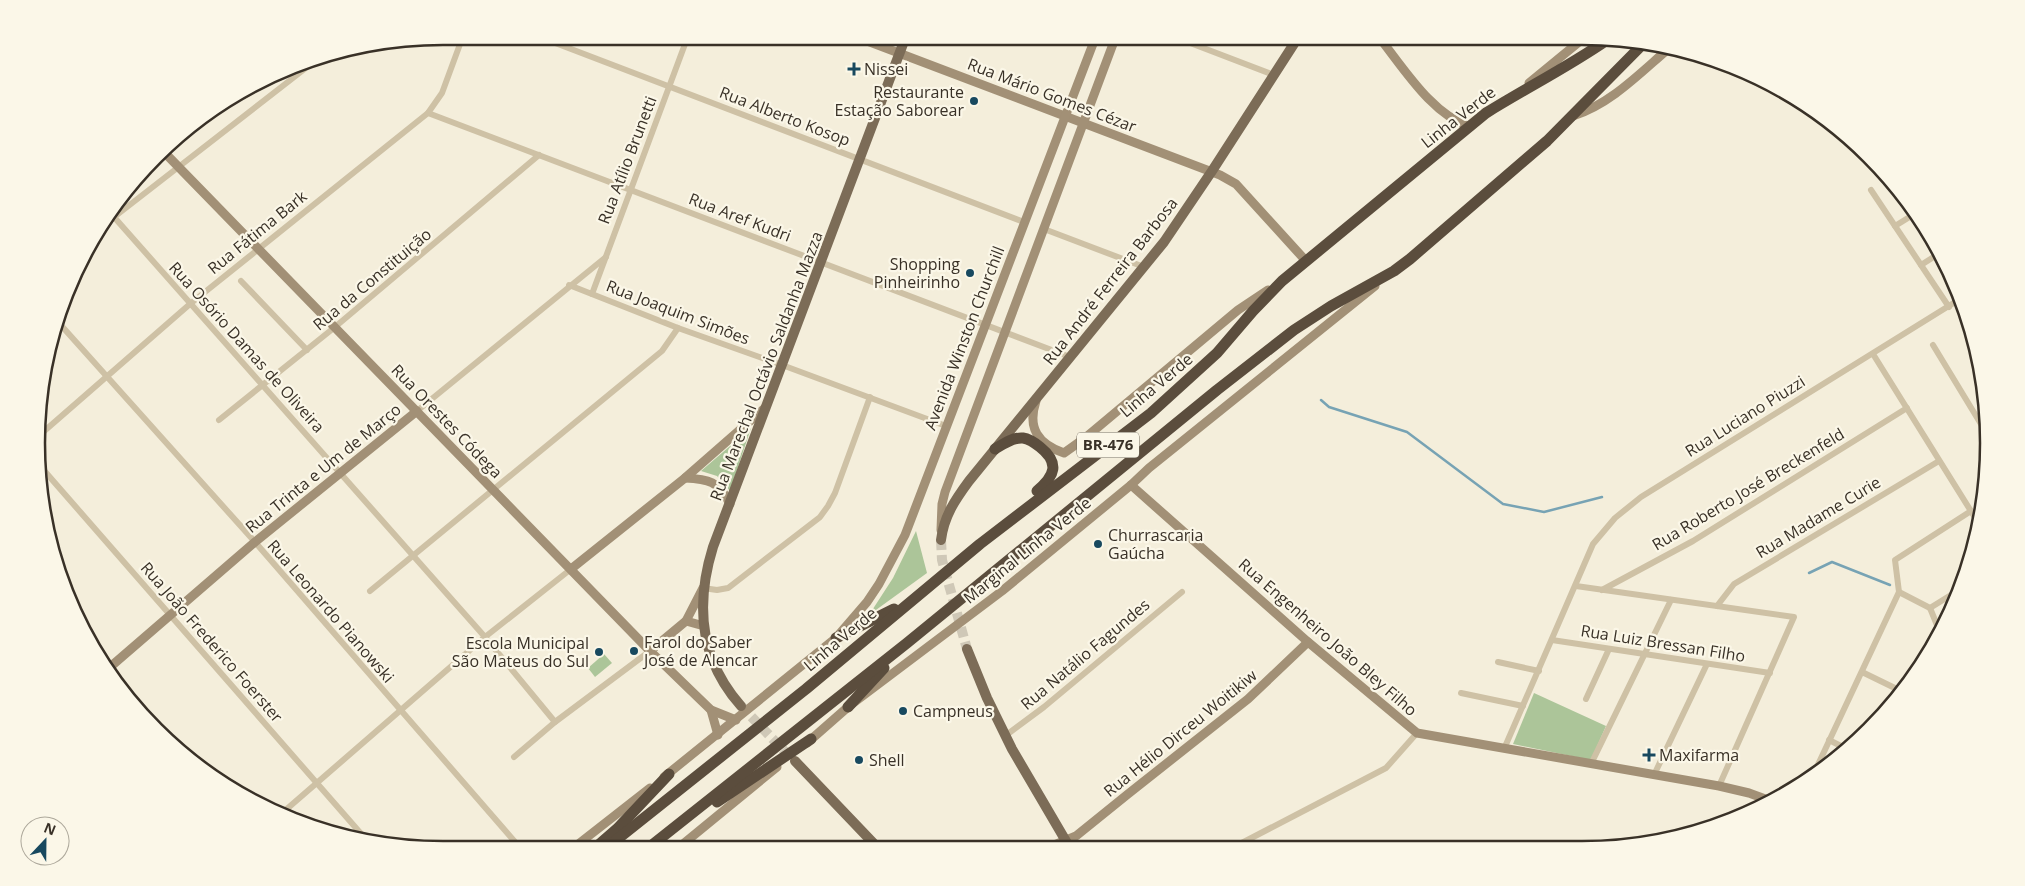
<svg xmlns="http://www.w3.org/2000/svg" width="2025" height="886" font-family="'Open Sans',sans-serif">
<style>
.green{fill:#acc599}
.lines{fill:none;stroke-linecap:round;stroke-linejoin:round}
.stream{stroke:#77a3b4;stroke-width:2.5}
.primary-tunnel{stroke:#cfc8b7;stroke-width:10;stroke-dasharray:10 5;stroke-linecap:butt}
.street{stroke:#cec1a5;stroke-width:6}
.secondary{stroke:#a29076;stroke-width:9}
.primary{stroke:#7c6c57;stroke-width:10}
.highway{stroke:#5b4d3d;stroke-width:11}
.poi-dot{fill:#18495f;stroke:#fbf7e8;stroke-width:2}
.labels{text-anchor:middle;stroke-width:4.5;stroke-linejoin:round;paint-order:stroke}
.shield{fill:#fbf7e8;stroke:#736c61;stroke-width:1}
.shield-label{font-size:15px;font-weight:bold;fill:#393127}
.poi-label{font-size:16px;fill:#393127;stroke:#fbf7e8;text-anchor:start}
.street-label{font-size:16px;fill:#393127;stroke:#fbf7e8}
.rim{fill:none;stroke:#393127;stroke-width:2.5}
</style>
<rect width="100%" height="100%" fill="#f4eedb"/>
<!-- green -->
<g class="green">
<path d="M 751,428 L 730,491 L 717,476 L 701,471 Z"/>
<path d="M 916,531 L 927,573 L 869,615 L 893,578 Z"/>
<path d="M 604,654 L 612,663 L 595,677 L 588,668 Z"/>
<path d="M 1534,693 L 1606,726 L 1591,760 L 1513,744 Z"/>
</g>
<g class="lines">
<!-- stream -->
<g class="stream">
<path d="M 1321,400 L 1329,407 L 1407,432 L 1503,504 L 1544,512 L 1602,497"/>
<path d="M 1809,573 L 1832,562 L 1890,585"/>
<path d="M 1944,612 L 1947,614"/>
</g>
<!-- primary-tunnel -->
<g class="primary-tunnel">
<path d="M 941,540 L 942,560 L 967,649"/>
<path d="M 741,706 L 793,760"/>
</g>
<!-- street -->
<g class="street">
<path d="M 537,36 L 1024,222"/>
<path d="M 1172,36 L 1274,75"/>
<path d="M 428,113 L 1070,357"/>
<path d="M 1871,190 L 1949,307"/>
<path d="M 114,217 L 485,637 L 555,722"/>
<path d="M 1895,226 L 1916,213"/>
<path d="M 100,228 L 320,57"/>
<path d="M 1044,229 L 1144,267"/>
<path d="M 1921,265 L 1940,253"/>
<path d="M 241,281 L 307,350"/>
<path d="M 569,285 L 678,328 L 782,365 L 946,426"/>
<path d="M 592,294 L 688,36"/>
<path d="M 59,323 L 255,542 L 522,850"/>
<path d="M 1933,345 L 1987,434"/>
<path d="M 1873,354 L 1979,524"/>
<path d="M 417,411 L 606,257"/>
<path d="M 219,420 L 335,327 L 539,155"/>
<path d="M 42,433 L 190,304 L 428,113 L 442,93 L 463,36"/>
<path d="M 41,467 L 363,836"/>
<path d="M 1576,586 L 1794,617 L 1719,786"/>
<path d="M 703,588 L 717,590 L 728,588 L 820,517 L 828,506 L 835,493 L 870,397"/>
<path d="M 1602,590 L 1693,541 L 1907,408"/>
<path d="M 370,591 L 662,351 L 678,328"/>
<path d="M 1899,592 L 1930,608 L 1959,590"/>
<path d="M 1717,606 L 1734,584 L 1939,461"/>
<path d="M 1930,608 L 1939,630"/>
<path d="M 1552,640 L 1770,673"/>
<path d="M 1498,662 L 1539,671"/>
<path d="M 1862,672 L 1901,691"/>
<path d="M 1461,693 L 1523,706"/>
<path d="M 1586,699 L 1609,649"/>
<path d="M 1005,736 L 1044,707 L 1182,592"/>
<path d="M 1829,740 L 1849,750"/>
<path d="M 1504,749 L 1593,544 L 1615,518 L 1641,497 L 1960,299"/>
<path d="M 514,757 L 555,722 L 650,651"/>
<path d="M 1591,764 L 1671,600"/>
<path d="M 1815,771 L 1899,592 L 1895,560 L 1971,511"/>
<path d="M 1654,775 L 1707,664"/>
<path d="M 281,814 L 485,637 L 571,569"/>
<path d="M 1234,847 L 1386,768 L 1417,733"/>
</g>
<!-- secondary -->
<g class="secondary">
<path d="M 854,36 L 1220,175 L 1236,184 L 1306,261"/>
<path d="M 1378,36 C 1403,67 1431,114 1470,127"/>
<path d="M 1529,83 L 1585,37"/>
<path d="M 1573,116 C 1610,104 1638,75 1667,50"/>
<path d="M 163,151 L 650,651 L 711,710 L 736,720"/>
<path d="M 1036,401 C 1027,428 1038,444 1064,453 L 1085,438 L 1238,310 L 1268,290"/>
<path d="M 685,478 C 708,479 719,481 730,504"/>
<path d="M 1131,485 L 1308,642 L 1417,733 L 1719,786 L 1749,793 L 1768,800"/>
<path d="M 941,530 L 942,504 L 945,492 L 1116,36"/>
<path d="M 571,569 L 685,478 L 765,408"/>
<path d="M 686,621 L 704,626"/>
<path d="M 650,651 L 686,621 L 703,588"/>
<path d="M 109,668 L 255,542 L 417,411"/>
<path d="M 711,710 L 718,735"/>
<path d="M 807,743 L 848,707 L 1002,591 L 1131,485 L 1149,468 L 1375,286"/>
<path d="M 664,777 L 836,638 L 867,602 L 879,584 L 905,535 L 1096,36"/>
<path d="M 1047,848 L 1076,836 L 1128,794 L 1248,699 L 1308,642"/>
<path d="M 572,849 L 650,788"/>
<path d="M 677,849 L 777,767"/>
</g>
<!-- primary -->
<g class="primary">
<path d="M 941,540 C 944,516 955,500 969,481 L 1164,242 L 1212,171 L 1299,36"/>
<path d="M 967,649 L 987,698 L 1012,749 L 1070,848"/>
<path d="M 741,706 C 700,660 695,605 713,547 L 906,36"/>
<path d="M 795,761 L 878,848"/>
</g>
<!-- highway -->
<g class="highway">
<path d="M 995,449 C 1003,444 1013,437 1023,438 C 1030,439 1035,443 1040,447 C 1060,463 1055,476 1037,491"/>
<path d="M 836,638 L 894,609"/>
<path d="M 848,707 L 884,668"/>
<path d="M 717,802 L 811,739"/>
<path d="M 594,849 L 617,829 L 669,774"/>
<path d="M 605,849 L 806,689 L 980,544 L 1151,413 L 1217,353 L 1253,311 L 1282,281 L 1486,113 C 1526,88 1568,67 1607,40"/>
<path d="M 647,849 L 907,643 L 1217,390 L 1294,330 L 1331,306 L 1394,271 L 1410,259 L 1547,141 L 1641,46"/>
</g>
</g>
<!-- markers -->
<g class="poi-dot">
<path d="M851.5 61.5h5v5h5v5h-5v5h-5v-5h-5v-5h5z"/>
<circle cx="974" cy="101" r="5"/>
<circle cx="970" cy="273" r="5"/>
<circle cx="1098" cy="544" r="5"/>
<circle cx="634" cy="651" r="5"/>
<circle cx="599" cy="652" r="5"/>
<circle cx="903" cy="711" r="5"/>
<path d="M1646.5 747.5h5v5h5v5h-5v5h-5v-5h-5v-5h5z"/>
<circle cx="859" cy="760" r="5"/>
</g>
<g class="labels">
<!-- shield labels -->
<rect class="shield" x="1077" y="432.5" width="62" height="25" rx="4"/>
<g class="shield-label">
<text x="1108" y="450">BR-476</text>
</g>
<!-- poi labels -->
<g class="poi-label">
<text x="864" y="75">Nissei</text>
<text x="964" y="98" text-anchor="end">Restaurante<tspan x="964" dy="18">Estação Saborear</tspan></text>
<text x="960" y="270" text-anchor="end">Shopping<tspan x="960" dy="18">Pinheirinho</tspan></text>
<text x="1108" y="541">Churrascaria<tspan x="1108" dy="18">Gaúcha</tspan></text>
<text x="644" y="648">Farol do Saber<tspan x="644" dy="18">José de Alencar</tspan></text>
<text x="589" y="649" text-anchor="end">Escola Municipal<tspan x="589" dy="18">São Mateus do Sul</tspan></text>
<text x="913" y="717">Campneus</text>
<text x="1659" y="761">Maxifarma</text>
<text x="869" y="766">Shell</text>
</g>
<!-- street labels -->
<g class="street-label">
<text transform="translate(1052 95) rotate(21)" y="6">Rua Mário Gomes Cézar</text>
<text transform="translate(785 116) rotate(21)" y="6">Rua Alberto Kosop</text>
<text transform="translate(1458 117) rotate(-38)" y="6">Linha Verde</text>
<text transform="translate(627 160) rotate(-69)" y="6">Rua Atílio Brunetti</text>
<text transform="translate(740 217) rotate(21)" y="6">Rua Aref Kudri</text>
<text transform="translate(257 232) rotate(-39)" y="6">Rua Fátima Bark</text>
<text transform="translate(372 279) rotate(-40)" y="6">Rua da Constituição</text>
<text transform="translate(1110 281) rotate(-52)" y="6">Rua André Ferreira Barbosa</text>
<text transform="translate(678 312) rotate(21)" y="6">Rua Joaquim Simões</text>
<text transform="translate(964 338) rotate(-69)" y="6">Avenida Winston Churchill</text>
<text transform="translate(247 347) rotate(48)" y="6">Rua Osório Damas de Oliveira</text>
<text transform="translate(766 366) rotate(-69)" y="6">Rua Marechal Octávio Saldanha Mazza</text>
<text transform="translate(1156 385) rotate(-40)" y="6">Linha Verde</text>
<text transform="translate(1745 416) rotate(-32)" y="6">Rua Luciano Piuzzi</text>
<text transform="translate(447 421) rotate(46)" y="6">Rua Orestes Códega</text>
<text transform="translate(323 468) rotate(-39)" y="6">Rua Trinta e Um de Março</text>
<text transform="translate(1748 489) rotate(-31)" y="6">Rua Roberto José Breckenfeld</text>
<text transform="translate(1818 517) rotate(-31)" y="6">Rua Madame Curie</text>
<text transform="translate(1027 550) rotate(-39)" y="6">Marginal Linha Verde</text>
<text transform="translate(331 611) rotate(49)" y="6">Rua Leonardo Pianowski</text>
<text transform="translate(1328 637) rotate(41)" y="6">Rua Engenheiro João Bley Filho</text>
<text transform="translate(840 639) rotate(-40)" y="6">Linha Verde</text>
<text transform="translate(212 642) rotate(49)" y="6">Rua João Frederico Foerster</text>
<text transform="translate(1663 643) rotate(9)" y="6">Rua Luiz Bressan Filho</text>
<text transform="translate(1085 654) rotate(-40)" y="6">Rua Natálio Fagundes</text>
<text transform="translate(1180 733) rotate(-39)" y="6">Rua Hélio Dirceu Woitikiw</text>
</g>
</g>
<!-- crop -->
<path d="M0 0H2025V886H0ZM443 45H1582A398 398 0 0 1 1980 443V443A398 398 0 0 1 1582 841H443A398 398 0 0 1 45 443V443A398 398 0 0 1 443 45Z" fill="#fbf7e8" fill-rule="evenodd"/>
<path class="rim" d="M443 45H1582A398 398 0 0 1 1980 443V443A398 398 0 0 1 1582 841H443A398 398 0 0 1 45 443V443A398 398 0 0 1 443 45Z"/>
<!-- north arrow -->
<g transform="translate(45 841) rotate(22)"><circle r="24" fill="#fbf7e8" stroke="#ada89b"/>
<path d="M0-4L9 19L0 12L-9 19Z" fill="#18495f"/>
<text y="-8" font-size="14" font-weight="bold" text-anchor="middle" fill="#393127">N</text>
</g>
</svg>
